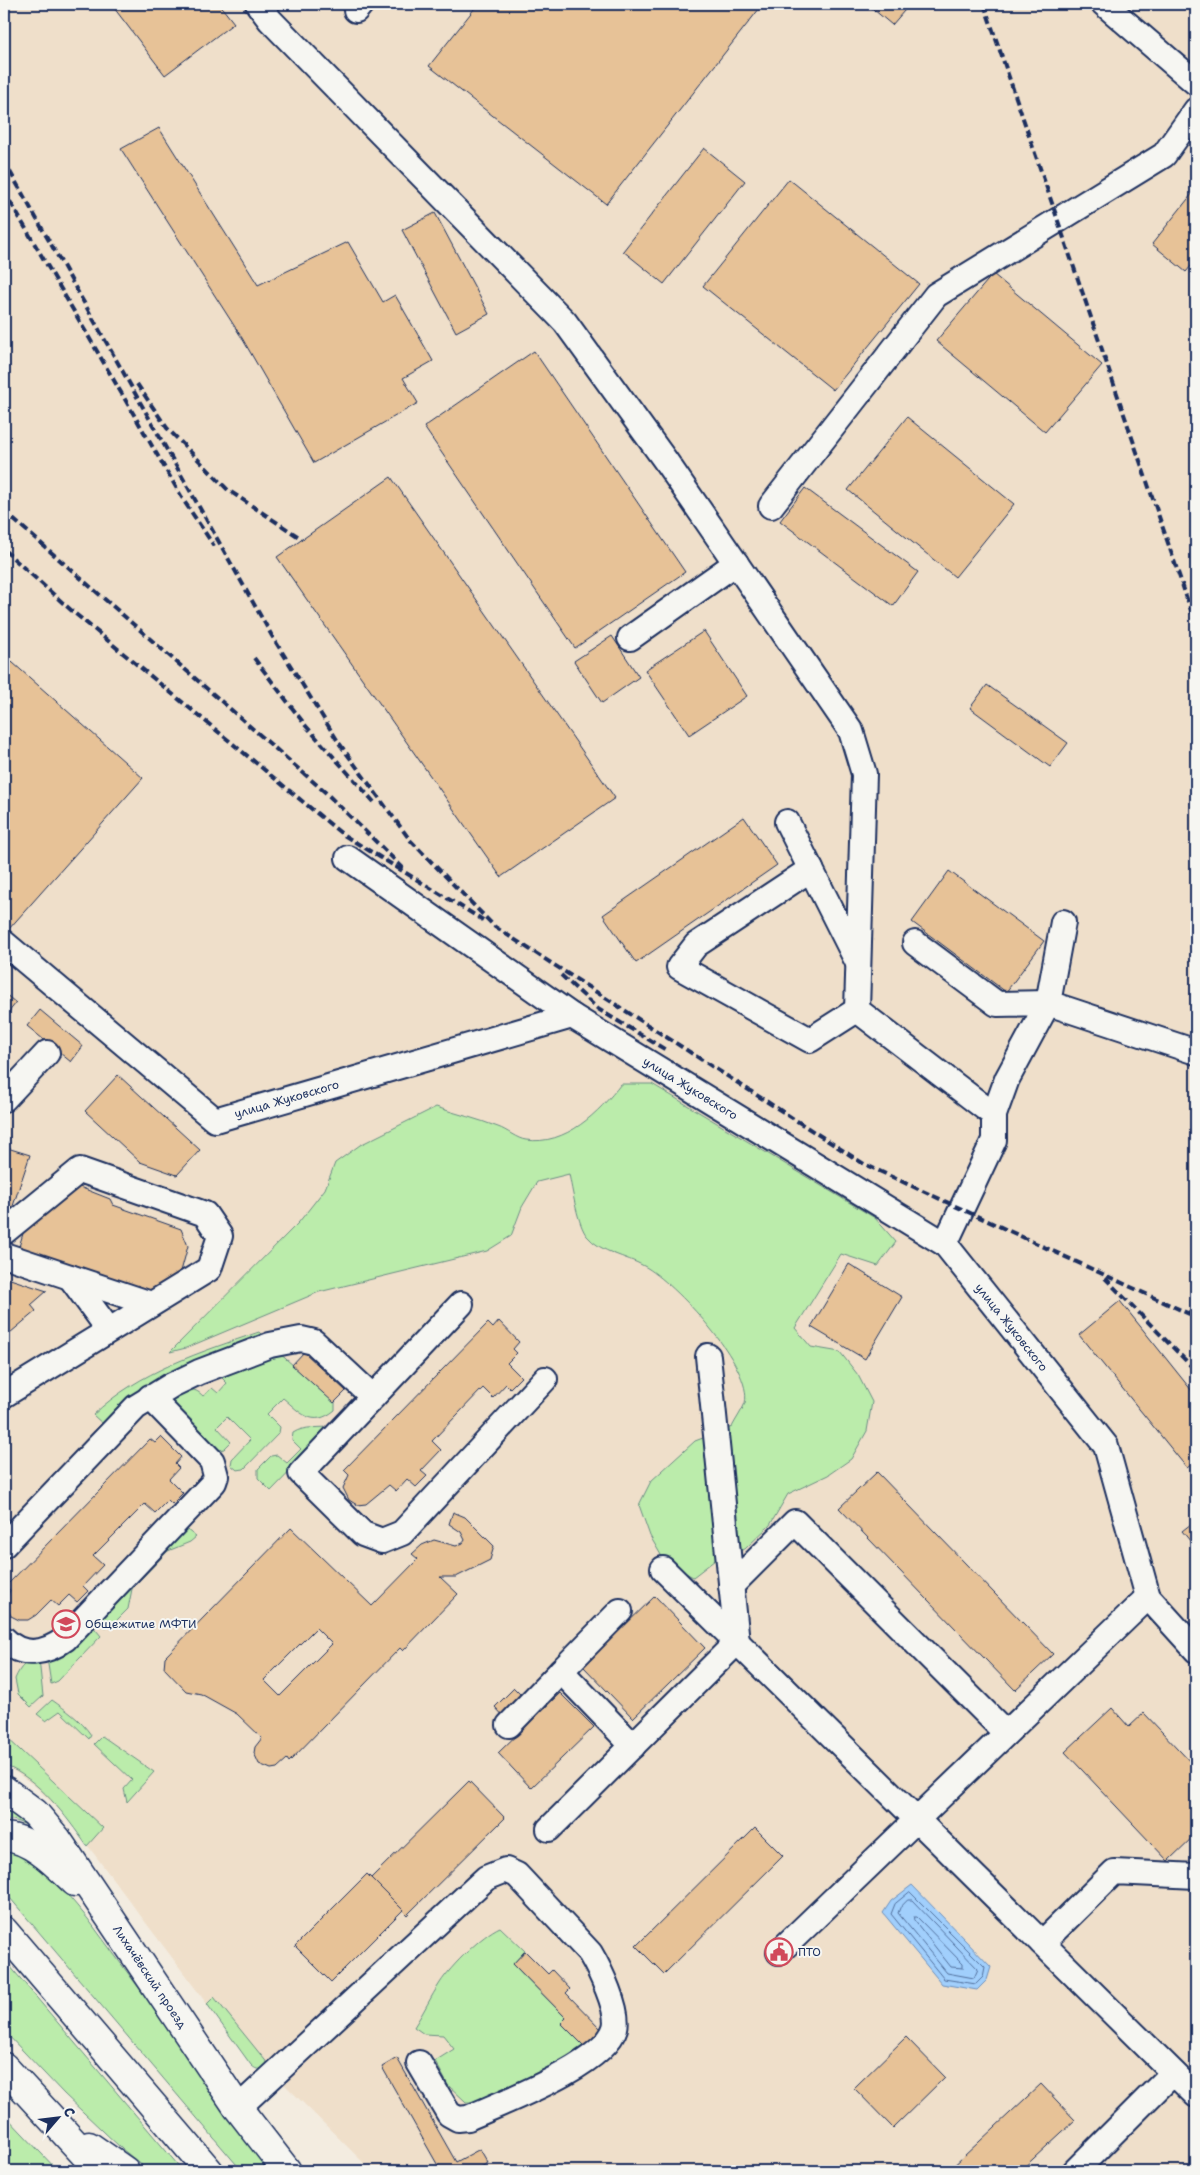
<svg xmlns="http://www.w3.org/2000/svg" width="1200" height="2175" font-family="'Shantell Sans',sans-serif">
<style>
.built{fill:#efdfca}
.green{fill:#bbecab;stroke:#6b8e84}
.water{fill:#a1cffc;stroke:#6b8fbd}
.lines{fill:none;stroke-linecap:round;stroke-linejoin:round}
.shore{stroke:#516f9d;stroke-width:1}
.building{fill:#e7c297;stroke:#1b2f5e;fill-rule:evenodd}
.minor-casing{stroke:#1b2f5e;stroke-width:28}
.major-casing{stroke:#1b2f5e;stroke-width:31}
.minor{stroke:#f6f6f2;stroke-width:24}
.major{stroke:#f6f6f2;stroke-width:28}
.rail{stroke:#1b2f5e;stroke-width:4;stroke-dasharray:8 4;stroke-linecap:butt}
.labels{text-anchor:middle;stroke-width:4;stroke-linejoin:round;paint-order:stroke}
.street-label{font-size:12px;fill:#1b2f5e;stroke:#f6f6f2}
.poi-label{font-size:12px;fill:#1b2f5e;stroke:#f6f6f2;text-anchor:start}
</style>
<rect width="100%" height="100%" fill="#f3ece0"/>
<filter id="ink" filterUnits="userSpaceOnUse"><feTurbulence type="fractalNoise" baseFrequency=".02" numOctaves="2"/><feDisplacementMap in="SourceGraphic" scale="10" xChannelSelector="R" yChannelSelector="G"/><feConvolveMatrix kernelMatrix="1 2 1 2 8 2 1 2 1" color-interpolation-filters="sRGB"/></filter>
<g filter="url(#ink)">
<!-- built -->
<path class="built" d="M 4,4 L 1196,4 L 1196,2171 L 372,2171 L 282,2082 L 213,1997 L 207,2004 L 67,1818 L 35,1786 L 4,1764 Z"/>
<!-- green -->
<g class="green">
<path d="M 621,1084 L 652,1084 L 875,1218 L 896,1242 L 878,1266 L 841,1254 L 795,1328 L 811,1347 L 840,1352 L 858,1375 L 872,1402 L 867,1431 L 851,1459 L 828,1475 L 788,1494 L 770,1525 L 745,1549 L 719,1557 L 693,1577 L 665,1562 L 650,1536 L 639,1505 L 651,1481 L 695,1441 L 732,1427 C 736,1419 742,1411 745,1403 C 754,1367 674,1282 644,1266 C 626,1256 601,1253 587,1236 C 578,1226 572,1189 569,1174 L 537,1182 L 522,1207 L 511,1236 L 487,1251 L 319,1292 L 186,1348 L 170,1352 L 299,1222 L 325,1189 L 335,1163 L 360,1145 L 436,1107 C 457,1114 478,1119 498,1127 C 507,1130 517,1139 526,1140 C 566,1146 599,1112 621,1084 Z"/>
<path d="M 259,1332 L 264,1337 L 105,1426 L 93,1415 C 139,1371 201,1352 259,1332 Z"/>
<path d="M 278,1352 L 335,1402 L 335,1410 C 312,1429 300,1412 283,1398 L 267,1414 L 280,1427 L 279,1433 L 244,1469 L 237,1470 L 231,1465 L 232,1459 L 250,1440 L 227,1417 L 217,1427 L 231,1442 L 224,1449 L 215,1451 L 172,1404 L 175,1395 C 188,1390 193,1386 203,1396 L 212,1388 L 218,1393 L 227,1383 L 221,1377 L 221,1373 Z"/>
<path d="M 334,1426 L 271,1491 L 258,1478 L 258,1469 L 271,1456 L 277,1455 L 287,1463 L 301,1449 L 292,1440 L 293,1433 C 305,1425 320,1429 334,1426 Z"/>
<path d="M 186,1529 L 196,1537 L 190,1542 L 168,1551 L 136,1584 L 132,1589 L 128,1609 L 111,1626 L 105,1627 L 97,1619 Z"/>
<path d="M 91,1624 L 101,1636 L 58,1681 L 51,1684 L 47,1658 Z"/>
<path d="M 39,1659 L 43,1696 L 31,1707 L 18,1694 L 15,1679 C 20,1667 26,1660 39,1659 Z"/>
<path d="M 52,1700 C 66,1710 81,1720 91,1735 L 89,1739 L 60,1711 L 46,1721 L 37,1714 Z"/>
<path d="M 4,1735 L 103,1828 L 87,1846 C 66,1816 39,1779 4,1765 Z"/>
<path d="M 102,1736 L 154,1772 L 127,1802 L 124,1789 L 132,1780 L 94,1744 Z"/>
<path d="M 4,1800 L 32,1827 L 13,1820 L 4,1820 Z"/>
<path d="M 4,1851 L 15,1852 L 34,1862 L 52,1876 L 88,1919 L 274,2171 L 242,2171 L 4,1891 Z"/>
<path d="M 500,1927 L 525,1951 L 513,1964 L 566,2018 L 561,2023 L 586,2048 L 488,2103 L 466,2102 L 448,2085 L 435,2061 L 454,2049 L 443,2035 L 424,2034 L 414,2027 C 424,2012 431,1996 440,1983 C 451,1966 482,1935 500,1927 Z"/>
<path d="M 4,1959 L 183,2171 L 149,2171 L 122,2149 L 64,2094 L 4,2031 Z"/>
<path d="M 214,1997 L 269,2065 C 261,2069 258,2072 251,2065 L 207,2004 Z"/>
<path d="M 4,2114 L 58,2171 L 4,2171 Z"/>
</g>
<!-- water -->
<path class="water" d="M 912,1885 L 991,1967 L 987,1980 L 977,1990 L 942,1984 L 883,1913 L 891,1901 Z"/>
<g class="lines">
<!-- shore -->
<g class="shore">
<path d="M 910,1892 L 985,1967 L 983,1977 L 976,1984 L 944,1979 L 891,1914 L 895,1904 Z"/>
<path d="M 908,1900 L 912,1900 L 978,1969 L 974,1978 L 947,1973 L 898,1913 L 900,1908 Z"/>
<path d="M 914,1917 L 917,1917 L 963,1964 L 963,1968 L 951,1967 L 914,1920 Z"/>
</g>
</g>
<!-- building -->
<g class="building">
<path d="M 111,4 L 219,4 L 234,23 L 165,75 Z"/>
<path d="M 478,4 L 763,4 L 606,204 L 429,66 Z"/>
<path d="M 867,4 L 910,4 L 892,25 Z"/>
<path d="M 159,128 L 258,285 L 348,242 L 383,302 L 395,295 L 433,361 L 403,378 L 418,403 L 314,463 L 242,338 L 121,149 Z"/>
<path d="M 704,148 L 745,181 L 664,284 L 623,251 Z"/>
<path d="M 789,179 L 919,284 L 833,390 L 703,286 Z"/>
<path d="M 1196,189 L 1196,260 L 1186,272 L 1152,244 Z"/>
<path d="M 435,213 L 489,314 L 456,332 L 402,230 Z"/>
<path d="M 993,274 L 1102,365 L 1045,432 L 936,341 Z"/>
<path d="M 534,351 L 685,572 L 575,648 L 424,427 Z"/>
<path d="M 907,417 L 1014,504 L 955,577 L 848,490 Z"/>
<path d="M 391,477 L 615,798 L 501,877 L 277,557 Z"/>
<path d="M 805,488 L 918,572 L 893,606 L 780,521 Z"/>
<path d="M 704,631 L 747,696 L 689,735 L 645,670 Z"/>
<path d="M 612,636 L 639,677 L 602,703 L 574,661 Z"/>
<path d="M 4,655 L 143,778 L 8,930 L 4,926 Z"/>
<path d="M 987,685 L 1068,743 L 1050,767 L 970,708 Z"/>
<path d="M 744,817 L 777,865 L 636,963 L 603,915 Z"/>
<path d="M 949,871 L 1044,941 L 1006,992 L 912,922 Z"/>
<path d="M 4,993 L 16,1003 L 4,1018 Z"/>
<path d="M 40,1010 L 83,1046 L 71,1062 L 27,1026 Z"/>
<path d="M 118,1075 L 200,1150 L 177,1175 L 140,1162 L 85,1111 Z"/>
<path d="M 4,1147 L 30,1155 L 12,1209 L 4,1206 Z"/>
<path d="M 77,1186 L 110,1199 L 113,1205 L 181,1229 L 188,1246 L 180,1275 L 148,1291 L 18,1250 L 25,1227 Z"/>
<path d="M 849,1264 L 902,1297 L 865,1359 L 811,1327 Z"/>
<path d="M 4,1277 L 47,1291 L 31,1305 L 36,1311 L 4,1338 Z"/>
<path d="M 1120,1301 L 1196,1396 L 1196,1461 L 1187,1468 L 1079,1335 Z"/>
<path d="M 499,1321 L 519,1342 L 513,1349 L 517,1353 L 507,1363 L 521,1377 L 510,1388 L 506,1384 L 493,1398 L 483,1388 L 432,1441 L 441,1450 L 421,1471 L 427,1476 L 416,1487 L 407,1479 L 396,1491 L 389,1485 L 366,1504 L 357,1505 L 349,1500 L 343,1488 L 349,1475 L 344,1470 L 488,1323 L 493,1328 Z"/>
<path d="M 304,1352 L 346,1391 L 334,1403 L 292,1365 Z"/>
<path d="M 161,1437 L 181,1457 L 175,1464 L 179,1468 L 169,1479 L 183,1493 L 172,1504 L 168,1500 L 155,1513 L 145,1504 L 93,1556 L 103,1565 L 83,1586 L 88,1591 L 77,1602 L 69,1595 L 58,1606 L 51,1600 L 36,1615 L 28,1620 L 19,1620 L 11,1616 L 5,1603 L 10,1590 L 6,1586 L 150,1439 L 155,1443 Z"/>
<path d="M 877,1472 L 1053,1654 L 1015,1690 L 839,1508 Z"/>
<path d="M 453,1512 L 465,1517 L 494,1546 L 490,1560 L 456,1577 L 440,1577 L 458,1594 L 403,1651 L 400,1648 L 289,1762 L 287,1759 L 277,1768 L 271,1769 L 259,1764 L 254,1753 L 255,1747 L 262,1738 L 237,1714 L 201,1694 L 186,1691 L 164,1668 L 165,1657 L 291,1528 L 372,1606 L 418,1559 L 412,1554 L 422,1545 L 434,1540 L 456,1546 L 463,1543 L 465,1540 L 461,1532 L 449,1524 ZM 316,1628 L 332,1644 L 280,1696 L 264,1680 Z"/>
<path d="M 1196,1520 L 1196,1548 L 1182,1531 Z"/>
<path d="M 655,1596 L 705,1648 L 633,1718 L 583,1666 Z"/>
<path d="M 514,1688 L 528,1702 L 508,1721 L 495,1707 Z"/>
<path d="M 560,1693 L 594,1727 L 531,1788 L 498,1753 Z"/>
<path d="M 1112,1708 L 1129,1727 L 1144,1713 L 1196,1768 L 1196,1834 L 1168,1861 L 1065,1752 Z"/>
<path d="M 469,1781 L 505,1818 L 407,1915 L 371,1878 Z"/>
<path d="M 755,1828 L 783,1856 L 664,1974 L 636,1946 Z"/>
<path d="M 367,1874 L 403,1910 L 331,1982 L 295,1946 Z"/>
<path d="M 525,1951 L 548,1974 L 552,1970 L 570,1989 L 566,1993 L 603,2031 L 586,2048 L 561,2023 L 566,2018 L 513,1964 Z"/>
<path d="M 906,2037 L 945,2077 L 893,2128 L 854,2088 Z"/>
<path d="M 397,2058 L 456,2162 L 480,2149 L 488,2163 L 474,2171 L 441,2171 L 382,2067 Z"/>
<path d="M 1041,2084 L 1075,2120 L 1020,2171 L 948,2171 Z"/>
</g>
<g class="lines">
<!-- minor casing -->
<g class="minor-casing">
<g id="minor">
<path d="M 258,4 L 270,20 L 565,322 L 665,460 L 851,731 L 864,774 L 857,1010 L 994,1115"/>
<path d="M 1104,4 L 1196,83"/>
<path d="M 356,10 L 361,4"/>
<path d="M 771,506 L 936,295 L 1164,155 L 1196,110"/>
<path d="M 630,638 L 736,563"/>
<path d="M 787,822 L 857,961"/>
<path d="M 348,858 L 572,1016"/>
<path d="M 811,869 L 696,945 L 679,967 L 810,1040 L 857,1010"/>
<path d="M 1063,922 L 1048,1003 L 1196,1052"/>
<path id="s1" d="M 4,943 L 215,1120 L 572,1016 L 945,1244 L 1106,1446 L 1148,1597 L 1196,1650"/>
<path d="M 915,943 L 997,1004 L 1048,1003 L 1007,1079 L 994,1115 L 994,1140 L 945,1244"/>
<path d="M 4,1099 L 47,1053"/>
<path d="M 4,1232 L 80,1170 L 205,1214 L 220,1236 L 209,1269 L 4,1395"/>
<path d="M 4,1255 L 151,1304"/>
<path d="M 70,1277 L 109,1330"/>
<path d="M 461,1304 L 301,1473 L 363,1534 L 382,1541 L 402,1533 L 545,1379"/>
<path d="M 4,1545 L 136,1407 L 172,1385 L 199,1372 L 270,1345 L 301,1339 L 314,1342 L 373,1397"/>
<path d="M 663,1569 L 1196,2095"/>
<path d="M 731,1586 L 795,1522 L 1006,1733"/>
<path d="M 620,1611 L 561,1671 L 633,1746"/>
<path d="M 4,1639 C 22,1658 45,1654 65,1639 L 214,1482 L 216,1476 L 212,1461 L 150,1397"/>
<path d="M 509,1725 L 561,1671"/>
<path d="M 549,1829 L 737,1642 L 708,1356"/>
<path d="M 1042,1943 L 1114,1872 L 1196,1876"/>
<path d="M 779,1952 L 1148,1597"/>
<path d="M 238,2108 L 486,1878 L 506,1870 L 517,1875 L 590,1953 C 599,1968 620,2011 615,2028 C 604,2065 503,2102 468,2118 L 458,2119 L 449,2114 L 419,2063"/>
<path d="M 1075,2171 L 1173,2073"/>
</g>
</g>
<!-- major casing -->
<g class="major-casing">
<g id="major">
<path id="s2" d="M 4,1790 L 35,1813 L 57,1839 L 238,2108 L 287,2171"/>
<path d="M 4,1837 C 31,1838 56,1864 75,1882"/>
<path d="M 4,1931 L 209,2171"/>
<path d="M 4,2067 L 100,2171"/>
<path d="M 89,2146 L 125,2171"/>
</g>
</g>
<!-- minor -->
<use href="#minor" class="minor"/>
<!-- major -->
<use href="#major" class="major"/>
<!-- rail -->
<g class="rail">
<path d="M 984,4 L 1196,625"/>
<path d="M 4,161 L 272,636 L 339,743 L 410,840 L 495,927 L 864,1164 L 1196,1317"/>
<path d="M 4,191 L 184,501 L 214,546"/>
<path d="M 137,384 L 167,428 L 228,490 L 302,539"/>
<path d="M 4,511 L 325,792 L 403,868"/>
<path d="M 4,550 L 72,611 L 342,834 L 483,920"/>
<path d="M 254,658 L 306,726 L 374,802"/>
<path d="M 561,975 L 598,1009 L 666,1050"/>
<path d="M 1105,1278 L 1196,1371"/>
</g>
</g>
</g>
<!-- icons -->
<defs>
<g id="university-ring" transform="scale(1.4375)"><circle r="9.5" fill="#f6f6f2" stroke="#d1495b" stroke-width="1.5"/><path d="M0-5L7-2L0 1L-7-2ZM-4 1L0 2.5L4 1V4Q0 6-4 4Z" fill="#d1495b"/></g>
<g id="civic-ring" transform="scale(1.4375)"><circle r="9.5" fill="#f6f6f2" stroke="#d1495b" stroke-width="1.5"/><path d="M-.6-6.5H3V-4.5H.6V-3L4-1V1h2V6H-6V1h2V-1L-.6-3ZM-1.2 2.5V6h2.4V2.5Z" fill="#d1495b"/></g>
</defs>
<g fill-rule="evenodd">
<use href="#university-ring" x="66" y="1624"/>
<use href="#civic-ring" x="779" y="1952"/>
</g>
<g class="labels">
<!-- street labels -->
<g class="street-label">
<text dy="4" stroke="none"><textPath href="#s1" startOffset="786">улица Жуковского</textPath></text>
<text dy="4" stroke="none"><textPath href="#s1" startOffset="350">улица Жуковского</textPath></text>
<text dy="4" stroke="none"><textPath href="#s1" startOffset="1191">улица Жуковского</textPath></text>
<text dy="4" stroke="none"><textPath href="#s2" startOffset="239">Лихачёвский проезд</textPath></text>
</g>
<!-- poi labels -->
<g class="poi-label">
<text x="85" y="1628">Общежитие МФТИ</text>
<text x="798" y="1956">ПТО</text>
</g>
</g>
<!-- margin -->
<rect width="1200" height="2175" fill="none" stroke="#f6f6f2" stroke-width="20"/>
<rect x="10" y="10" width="1180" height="2155" fill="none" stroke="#1b2f5e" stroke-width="2" filter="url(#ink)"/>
<!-- north arrow -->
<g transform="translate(58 2118) rotate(62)" stroke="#f6f6f2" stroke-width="4" paint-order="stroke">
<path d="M0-4L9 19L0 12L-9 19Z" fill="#1b2f5e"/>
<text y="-8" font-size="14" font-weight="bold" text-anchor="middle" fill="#1b2f5e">С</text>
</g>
</svg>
